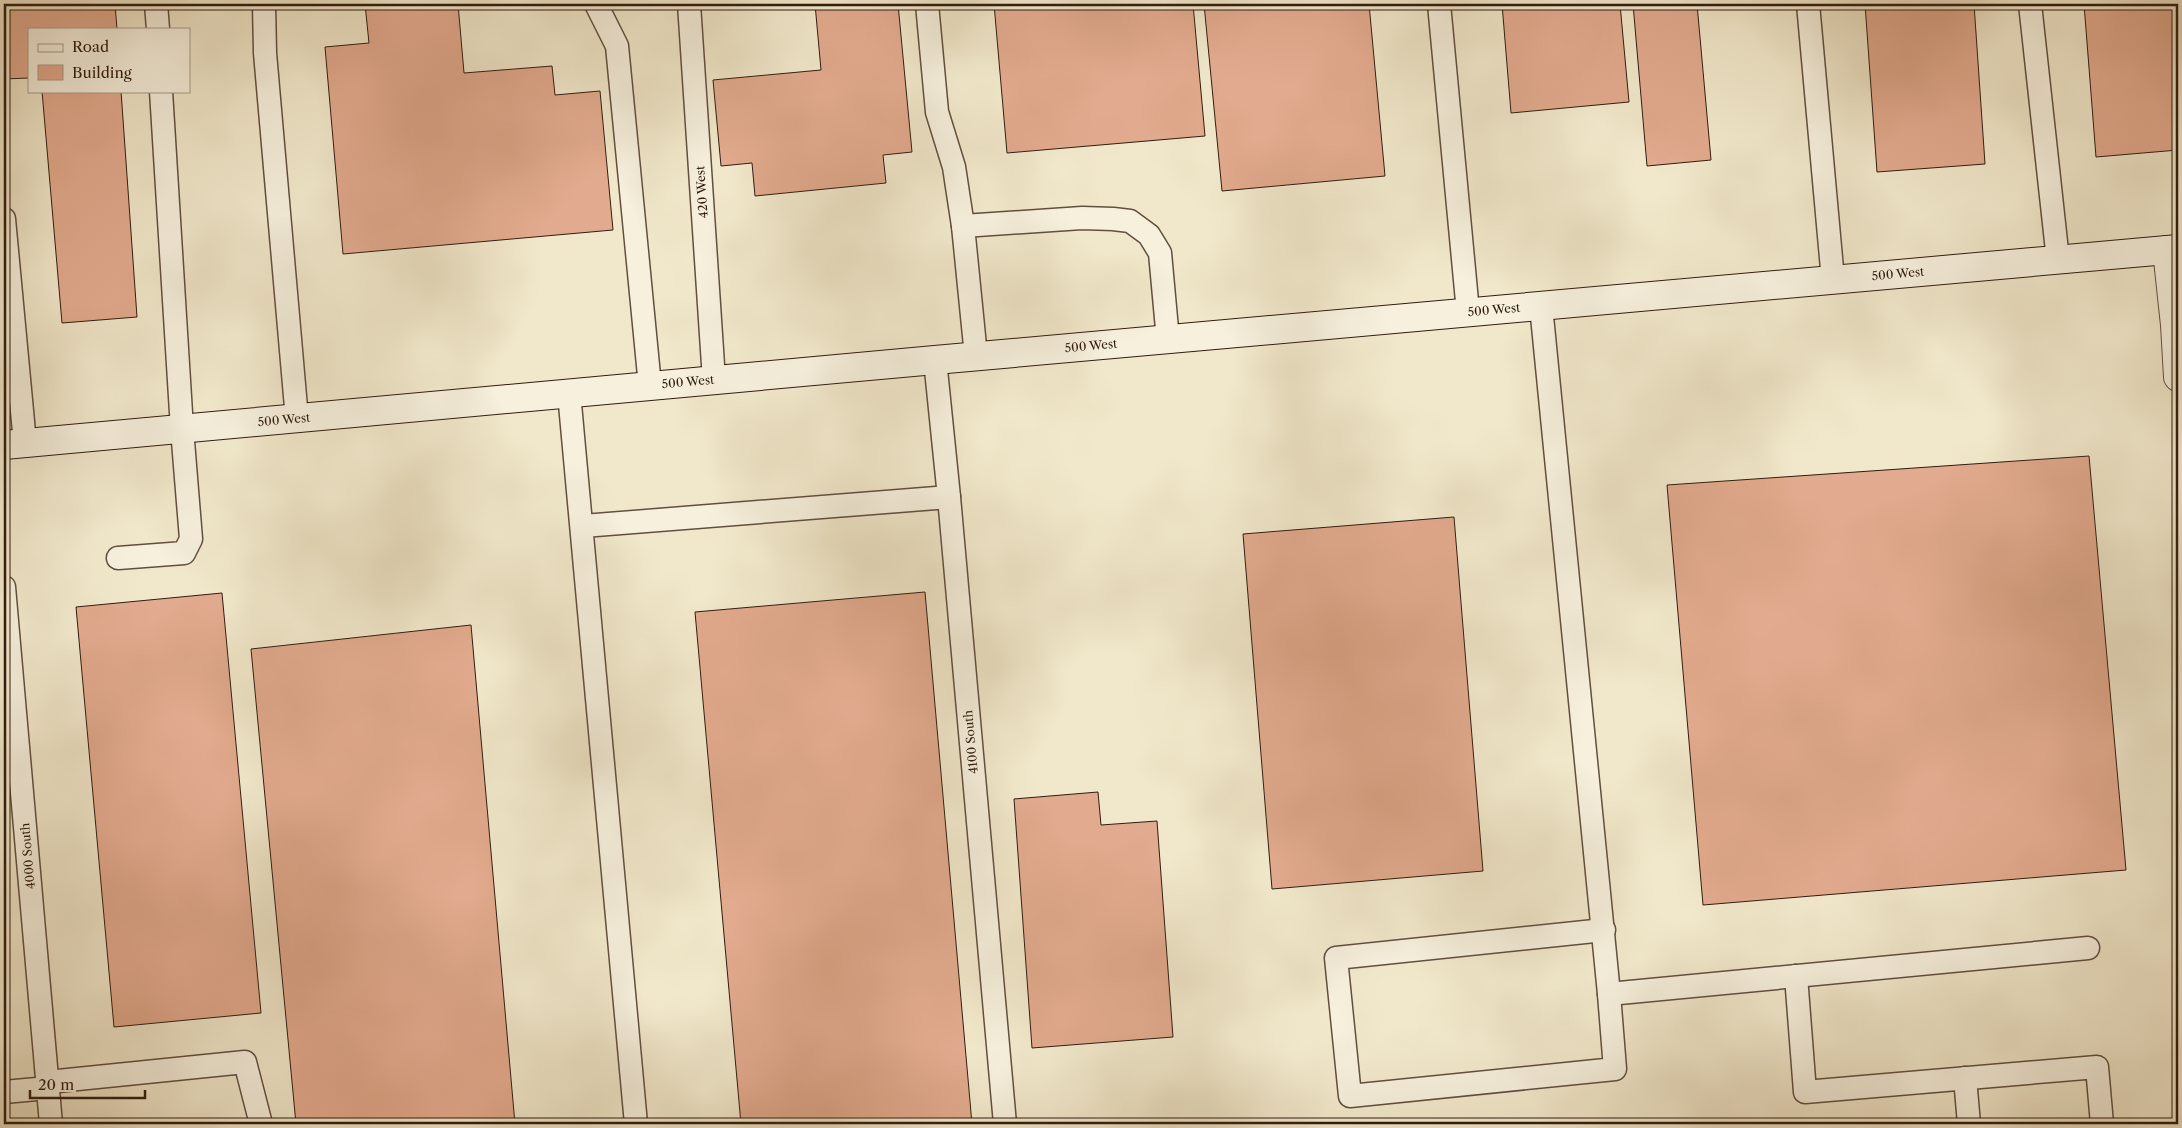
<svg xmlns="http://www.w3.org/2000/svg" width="2182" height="1128" font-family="'Libre Caslon Text',serif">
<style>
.building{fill:#e2aa8e;stroke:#311c10}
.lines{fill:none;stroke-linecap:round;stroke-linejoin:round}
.lane-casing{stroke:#614f3f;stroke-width:25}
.street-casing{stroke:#614f3f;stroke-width:30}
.secondary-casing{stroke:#311c10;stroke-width:30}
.lane{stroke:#f6f0dd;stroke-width:22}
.street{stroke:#f6f0dd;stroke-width:28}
.secondary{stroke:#f6f0dd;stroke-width:28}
.labels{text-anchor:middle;stroke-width:4;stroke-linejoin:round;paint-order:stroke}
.street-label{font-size:12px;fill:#311c10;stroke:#f6f0dd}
</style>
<rect width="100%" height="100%" fill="#f1e8cb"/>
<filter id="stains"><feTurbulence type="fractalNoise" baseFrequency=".004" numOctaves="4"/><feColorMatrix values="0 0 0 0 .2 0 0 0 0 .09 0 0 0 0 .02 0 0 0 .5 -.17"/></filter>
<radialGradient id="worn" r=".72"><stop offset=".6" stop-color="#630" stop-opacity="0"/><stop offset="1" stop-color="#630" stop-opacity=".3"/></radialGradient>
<!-- building -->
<g class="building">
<path d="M 4,4 L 115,4 L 117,29 L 29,29 L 29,78 L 4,79 Z"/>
<path d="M 365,4 L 458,4 L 464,73 L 552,66 L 555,95 L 600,91 L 613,230 L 343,254 L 325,47 L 369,43 Z"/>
<path d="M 815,4 L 898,4 L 912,152 L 883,155 L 886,183 L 755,196 L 752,163 L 721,166 L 713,80 L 821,70 Z"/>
<path d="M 994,4 L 1193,4 L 1205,136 L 1007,153 Z"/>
<path d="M 1204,4 L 1369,4 L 1385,176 L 1222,191 Z"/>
<path d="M 1502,4 L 1620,4 L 1629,102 L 1511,113 Z"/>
<path d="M 1633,4 L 1697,4 L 1711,160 L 1647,166 Z"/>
<path d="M 1865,4 L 1974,4 L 1985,164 L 1877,172 Z"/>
<path d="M 2084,4 L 2178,4 L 2178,150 L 2096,157 Z"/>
<path d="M 42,91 L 121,91 L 137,317 L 62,323 Z"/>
<path d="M 2089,456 L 2126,870 L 1703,905 L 1667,485 Z"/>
<path d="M 1454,517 L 1483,871 L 1272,889 L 1243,534 Z"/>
<path d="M 925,592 L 972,1124 L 741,1124 L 695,612 Z"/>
<path d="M 222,593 L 261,1013 L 114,1027 L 76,607 Z"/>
<path d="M 471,625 L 515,1124 L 296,1124 L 251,649 Z"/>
<path d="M 1098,792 L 1101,825 L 1157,821 L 1173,1037 L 1032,1048 L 1014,799 Z"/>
</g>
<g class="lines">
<!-- lane casing -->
<g class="lane-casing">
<g id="lane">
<path d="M 156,4 L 158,29"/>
<path d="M 264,4 L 265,53 L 297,419"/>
<path d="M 596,4 L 617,46 L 650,386"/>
<path d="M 689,4 L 714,380"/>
<path d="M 927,4 L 937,112 L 954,167 L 963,226 L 976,356"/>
<path d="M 1439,4 L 1468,312"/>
<path d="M 1808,4 L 1833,280"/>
<path d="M 2030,4 L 2058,260"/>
<path d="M 4,219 L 25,443"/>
<path d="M 963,226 L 1082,218 L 1113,219 L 1130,221 L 1149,235 L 1160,253 L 1168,340"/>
<path d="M 1541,306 L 1609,994 L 2088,948"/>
<path d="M 935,360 L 949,497 L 1005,1124"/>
<path d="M 569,393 L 636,1124"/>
<path d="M 583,526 L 949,497"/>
<path d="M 118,558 L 184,553 L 191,539 L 182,429 L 161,91"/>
<path d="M 4,587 L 51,1124"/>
<path d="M 1604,930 L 1336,958 L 1350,1096 L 1615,1069 L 1609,994"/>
<path d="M 1796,976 L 1805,1092 L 2097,1067 L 2102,1124"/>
<path d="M 1965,1078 L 1969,1124"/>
<path d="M 48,1082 L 245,1062 L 261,1124"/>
<path d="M 4,1092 L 48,1088"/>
</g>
</g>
<!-- street casing -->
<g class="street-casing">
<path id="street" d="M 2167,250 L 2175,325 L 2178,377"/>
</g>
<!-- secondary casing -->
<g class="secondary-casing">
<path id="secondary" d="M 4,445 L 935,360 L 2178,249"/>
</g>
<!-- lane -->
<use href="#lane" class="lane"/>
<!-- street -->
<use href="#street" class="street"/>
<!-- secondary -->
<use href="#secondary" class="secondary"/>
</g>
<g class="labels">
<!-- street labels -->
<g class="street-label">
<text transform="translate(702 192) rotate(-94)" y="4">420 West</text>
<text transform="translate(1898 274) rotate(-5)" y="4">500 West</text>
<text transform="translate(1494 310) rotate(-5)" y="4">500 West</text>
<text transform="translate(1091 346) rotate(-5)" y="4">500 West</text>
<text transform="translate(688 382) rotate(-5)" y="4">500 West</text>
<text transform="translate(284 420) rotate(-5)" y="4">500 West</text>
<text transform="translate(971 742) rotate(-95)" y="4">4100 South</text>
<text transform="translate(28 856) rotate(-95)" y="4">4000 South</text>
</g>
</g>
<!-- margin -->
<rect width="2182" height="1128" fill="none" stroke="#f1e8cb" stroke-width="20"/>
<rect x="5" y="5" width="2172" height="1118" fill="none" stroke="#311c10" stroke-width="2.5"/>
<rect x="10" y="10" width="2162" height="1108" fill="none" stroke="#311c10"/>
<!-- legend -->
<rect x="28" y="28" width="162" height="65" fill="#f6f0dd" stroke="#a79b8b"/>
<rect x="38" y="44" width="25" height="8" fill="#f6f0dd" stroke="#a79b8b"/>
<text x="72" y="52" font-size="15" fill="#311c10">Road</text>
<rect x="38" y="65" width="25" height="15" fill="#e2aa8e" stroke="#a79b8b"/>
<text x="72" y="78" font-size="15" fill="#311c10">Building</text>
<!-- scale -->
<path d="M30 1090v8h115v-8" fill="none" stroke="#311c10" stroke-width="2.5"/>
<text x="38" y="1090" font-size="15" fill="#311c10" stroke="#f6f0dd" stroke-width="4" paint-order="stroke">20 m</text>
<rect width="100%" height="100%" filter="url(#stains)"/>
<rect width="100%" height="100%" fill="url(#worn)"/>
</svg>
